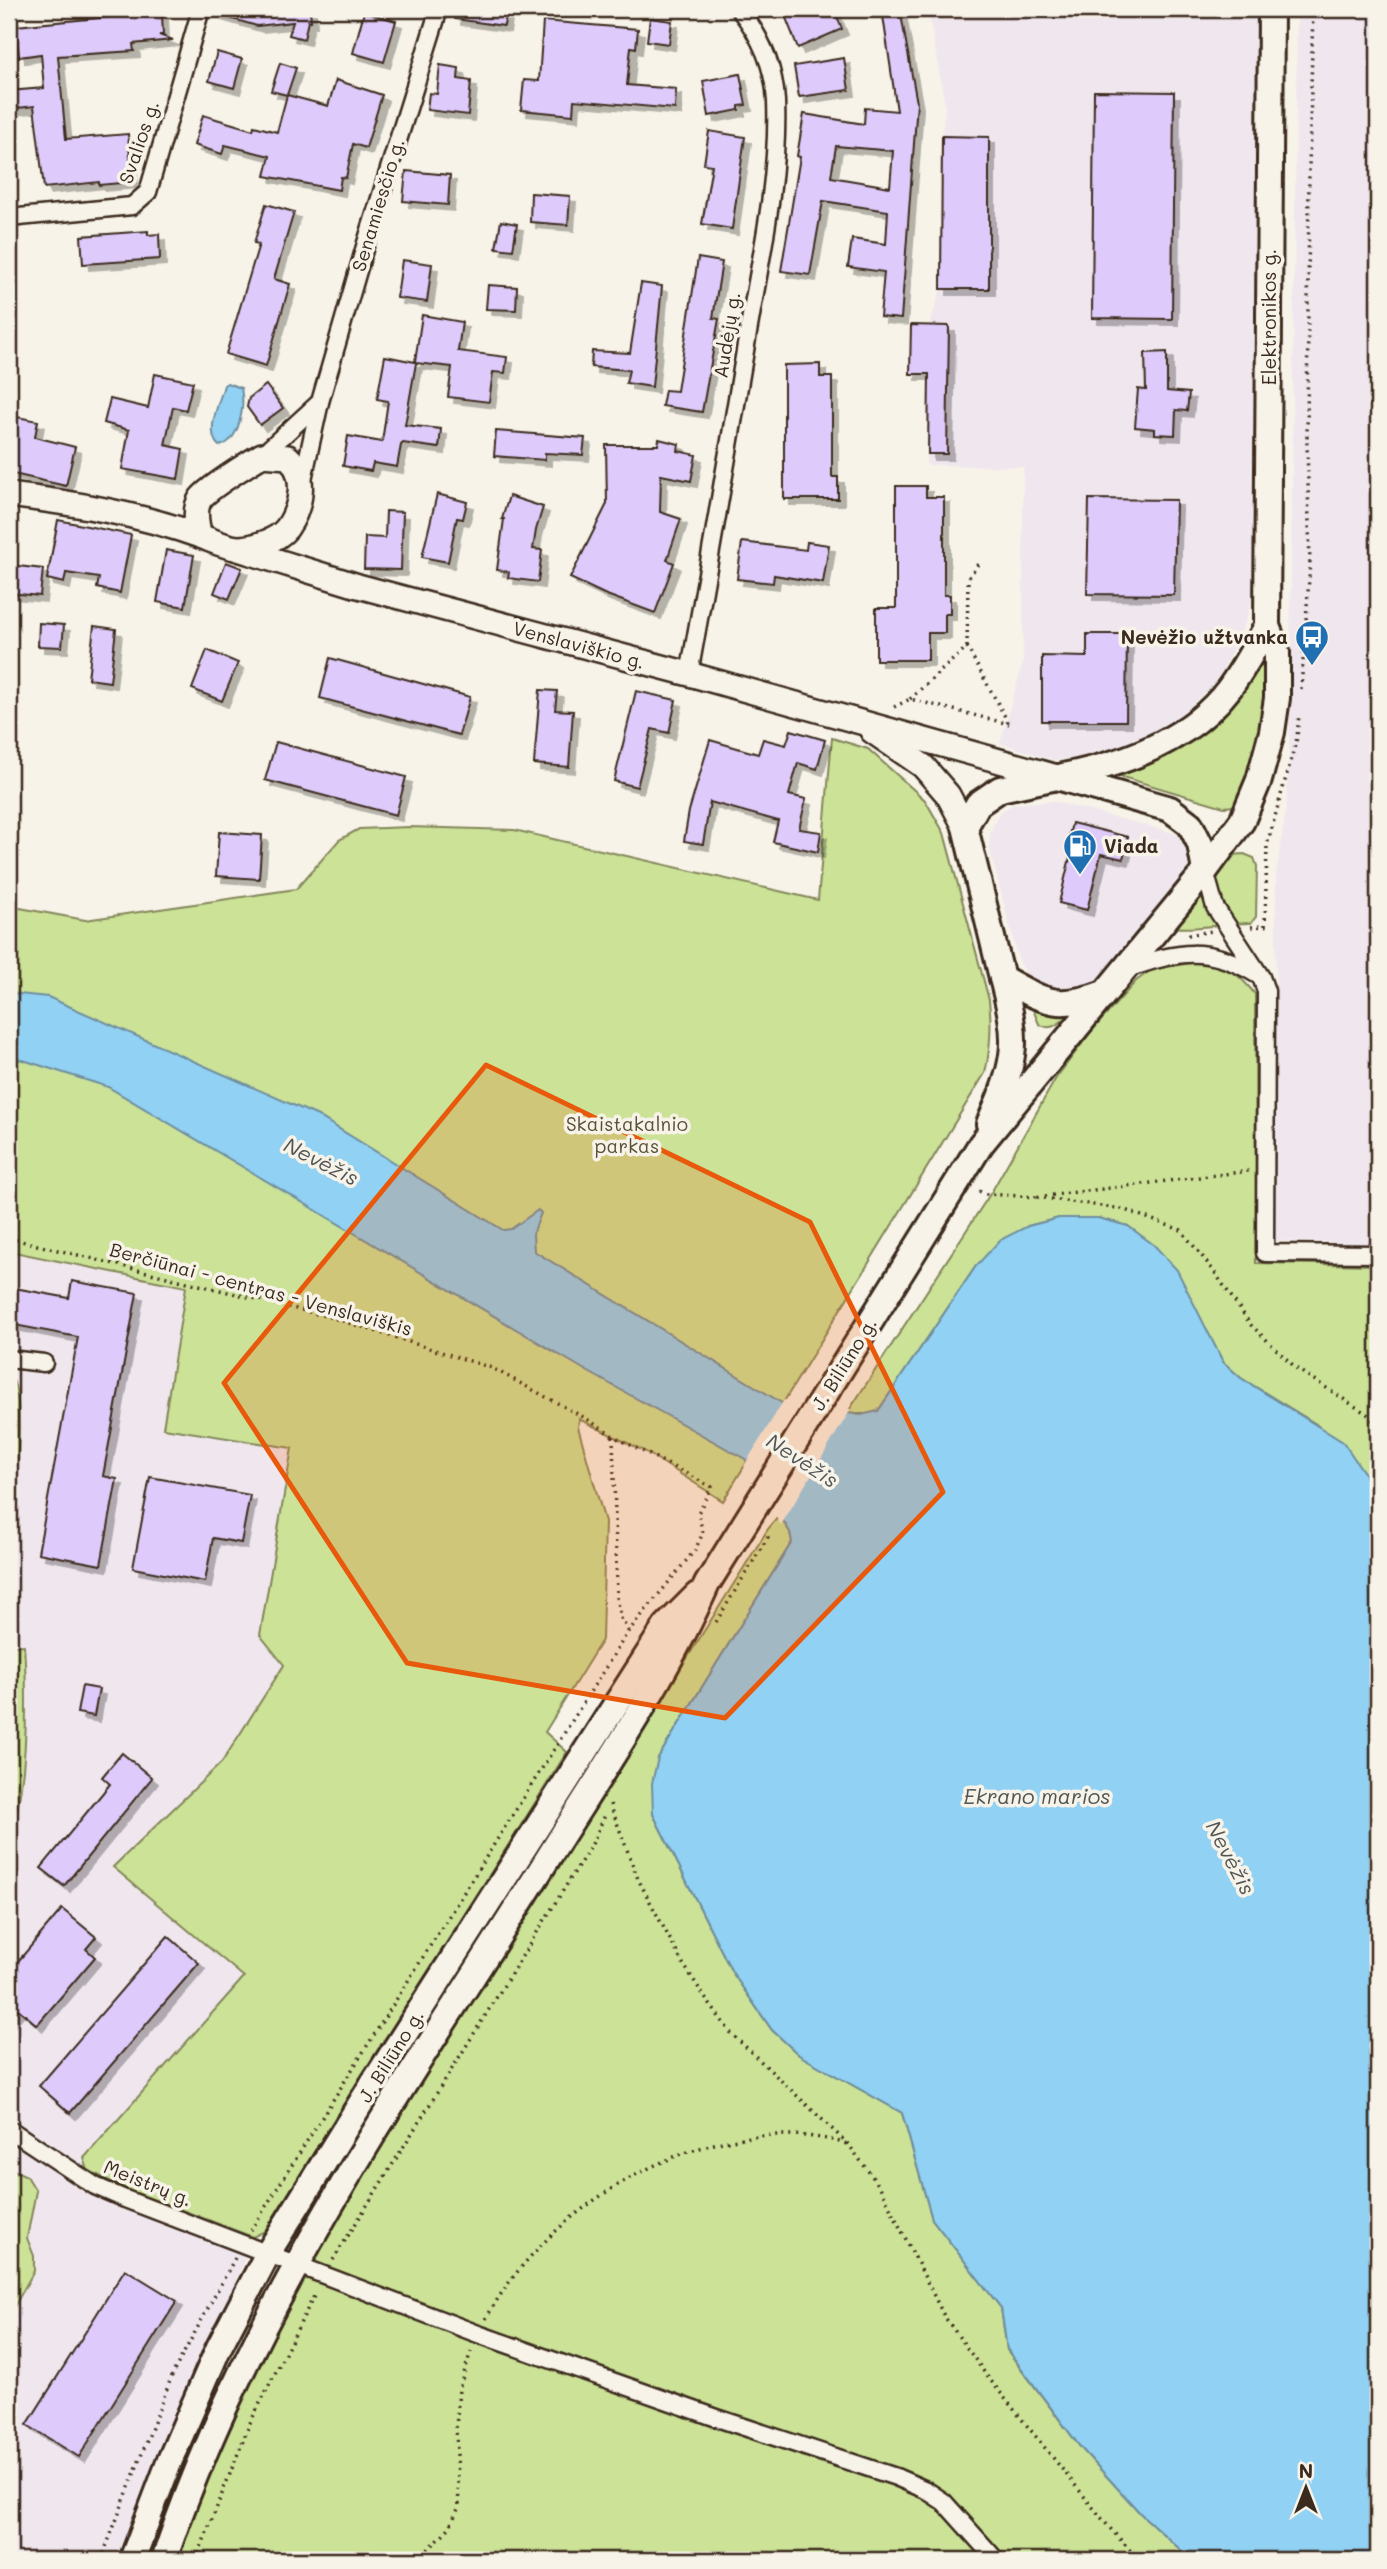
<svg xmlns="http://www.w3.org/2000/svg" width="1387" height="2569" font-family="Mali,sans-serif">
<style>
.built{fill:#f0e7ee}
.green{fill:#cbe297;stroke:#83865a;stroke-width:2}
.water{fill:#91d1f3;stroke:#6f8e9e;stroke-width:2}
.pier{fill:#f7f3e8}
.building{fill:#decbfc;stroke:#3b2a1e;stroke-width:2;fill-rule:evenodd;filter:url(#shadow)}
.lines{fill:none;stroke-linecap:round;stroke-linejoin:round}
.minor-casing{stroke:#3b2a1e;stroke-width:21}
.secondary-casing{stroke:#3b2a1e;stroke-width:28}
.primary-casing{stroke:#3b2a1e;stroke-width:30}
.path{stroke:#3b2a1e;stroke-width:3.5;stroke-dasharray:2 5;stroke-linecap:butt}
.minor{stroke:#f7f3e8;stroke-width:16}
.secondary{stroke:#f7f3e8;stroke-width:23}
.primary{stroke:#f7f3e8;stroke-width:24}
.marked{fill:#e8590c;fill-opacity:0.2;stroke:#e8590c;stroke-width:5;stroke-linejoin:round}
.labels{text-anchor:middle;stroke-width:7;stroke-linejoin:round;paint-order:stroke}
.street-label{font-size:19px;fill:#3b2a1e;stroke:#f7f3e8}
.poi-label{font-size:19px;font-weight:bold;fill:#3b2a1e;stroke:#f7f3e8;text-anchor:end}
.park-label{font-size:19px;fill:#584f36;stroke:#f7f3e8}
.water-label{font-size:21px;font-style:italic;fill:#505453;stroke:#f7f3e8}
</style>
<defs>
<filter id="shadow"><feDropShadow dx="6" dy="6" stdDeviation="0" flood-color="#0004"/></filter>
</defs>
<rect width="100%" height="100%" fill="#f7f3e8"/>
<filter id="ink" filterUnits="userSpaceOnUse"><feTurbulence type="fractalNoise" baseFrequency=".0143" numOctaves="2"/><feDisplacementMap in="SourceGraphic" scale="14" xChannelSelector="R" yChannelSelector="G"/><feConvolveMatrix kernelMatrix="1 2 1 2 8 2 1 2 1" color-interpolation-filters="sRGB"/></filter>
<g filter="url(#ink)">
<!-- built -->
<g class="built">
<path d="M 928,9 L 1258,9 L 1256,582 L 1246,621 L 1217,682 L 1176,719 L 1144,738 L 1088,756 L 1055,761 L 1000,743 L 1023,662 L 1023,467 L 926,465 L 929,325 L 941,289 L 942,136 L 945,106 Z"/>
<path d="M 1297,9 L 1378,9 L 1378,1244 L 1275,1241 L 1276,875 L 1286,810 L 1289,754 Z"/>
<path d="M 1053,801 L 1174,833 L 1184,838 L 1189,847 L 1190,864 L 1185,877 L 1094,987 L 1079,993 L 1041,988 L 1028,978 L 1018,958 L 989,847 L 991,829 L 1000,812 L 1013,804 Z"/>
<path d="M 9,1251 L 186,1287 L 163,1428 L 292,1447 L 260,1635 L 284,1665 L 222,1762 L 114,1867 L 244,1977 L 84,2158 L 88,2170 L 123,2188 L 253,2237 L 220,2323 L 150,2474 L 120,2560 L 9,2560 L 9,2316 L 34,2271 L 34,2256 L 27,2238 L 36,2192 L 27,2176 L 9,2168 L 9,1844 L 20,1783 L 27,1703 L 24,1645 L 12,1646 L 9,1705 L 9,1516 L 20,1416 L 13,1378 L 9,1375 Z"/>
</g>
<!-- green -->
<g class="green">
<path d="M 1263,649 L 1268,650 C 1265,703 1258,758 1235,806 L 1224,807 L 1119,776 C 1186,752 1238,719 1263,649 Z"/>
<path d="M 832,738 L 868,749 L 925,800 L 944,833 L 989,1000 C 992,1025 991,1047 985,1073 L 723,1501 L 646,1452 L 579,1419 L 578,1427 L 605,1522 L 602,1640 L 545,1732 L 567,1752 L 265,2231 L 253,2237 L 123,2188 L 88,2170 L 84,2158 L 244,1977 L 113,1867 L 222,1762 L 284,1665 L 260,1635 L 292,1448 L 163,1428 L 186,1287 L 9,1251 L 9,906 L 85,920 L 296,889 L 339,840 L 359,829 L 409,827 L 514,830 L 818,900 Z"/>
<path d="M 1244,854 L 1254,858 L 1257,866 L 1256,917 L 1251,923 C 1234,922 1186,931 1177,927 L 1178,921 L 1232,855 Z"/>
<path d="M 1201,961 C 1228,965 1238,973 1255,994 L 1256,1263 L 1378,1265 L 1378,1538 L 1365,1474 L 1316,1424 L 1241,1378 L 1223,1362 L 1207,1331 L 1128,1226 L 1098,1218 L 1059,1218 L 1028,1226 L 976,1266 L 878,1411 L 870,1415 L 848,1412 L 992,1191 L 1056,1078 L 1091,1032 L 1136,981 L 1151,970 Z"/>
<path d="M 1029,1000 L 1075,1009 C 1064,1018 1054,1034 1039,1024 Z"/>
<path d="M 9,1375 C 27,1389 16,1494 9,1516 Z"/>
<path d="M 779,1516 L 790,1532 L 792,1542 L 658,1758 L 653,1814 L 732,1972 L 772,2030 L 799,2055 L 902,2113 L 932,2219 L 1001,2308 L 1007,2350 L 1081,2448 L 1141,2514 L 1192,2560 L 178,2560 L 201,2493 L 270,2342 L 325,2236 L 768,1529 Z"/>
<path d="M 24,1645 C 28,1707 27,1784 9,1844 L 9,1705 L 12,1646 Z"/>
<path d="M 9,2168 L 27,2176 L 36,2191 L 27,2238 L 34,2256 L 34,2271 L 9,2316 Z"/>
</g>
<!-- water -->
<g class="water">
<path d="M 227,383 L 241,388 C 245,406 240,442 219,446 C 204,433 220,401 224,385 Z"/>
<path d="M 9,993 L 48,997 L 318,1116 L 503,1230 L 511,1229 L 538,1210 L 541,1213 L 533,1234 L 534,1251 L 782,1403 L 861,1415 L 878,1411 L 976,1266 L 1000,1240 L 1028,1226 L 1059,1218 L 1098,1218 L 1128,1226 L 1154,1245 L 1177,1270 L 1223,1362 L 1241,1378 L 1343,1442 L 1365,1474 L 1378,1538 L 1378,2560 L 1192,2560 L 1141,2514 L 1081,2448 L 1007,2349 L 1001,2308 L 932,2219 L 902,2113 L 799,2055 L 772,2030 L 732,1972 L 653,1814 L 652,1783 L 658,1758 L 792,1542 L 790,1532 L 745,1459 L 585,1370 L 108,1087 L 23,1060 L 9,1058 Z"/>
</g>
<!-- pier -->
<path class="pier" d="M 784,1400 L 851,1409 L 781,1525 L 744,1466 Z"/>
<!-- building -->
<g class="building">
<path d="M 215,9 L 310,9 L 311,21 L 308,21 L 304,39 L 289,35 L 293,22 L 257,26 L 215,14 Z"/>
<path d="M 455,9 L 507,9 L 504,26 L 455,19 Z"/>
<path d="M 808,9 L 834,9 L 842,29 L 798,48 L 786,18 Z"/>
<path d="M 882,9 L 900,9 L 917,103 L 901,319 L 880,317 L 884,272 L 848,267 L 852,239 L 886,244 L 888,211 L 823,201 L 810,275 L 781,271 L 800,157 L 797,156 L 804,114 L 864,124 L 865,108 L 897,111 ZM 836,146 L 893,151 L 890,187 L 831,177 Z"/>
<path d="M 149,10 L 149,15 L 162,14 L 163,35 L 159,35 L 173,40 L 133,44 L 134,51 L 58,56 L 66,139 L 128,134 L 132,182 L 99,185 L 99,182 L 44,188 L 34,106 L 9,109 L 9,91 L 44,88 L 41,54 L 19,57 L 16,26 L 129,15 L 129,12 Z"/>
<path d="M 364,12 L 396,21 L 384,62 L 353,53 Z"/>
<path d="M 650,18 L 672,21 L 669,44 L 647,41 Z"/>
<path d="M 543,21 L 638,29 L 636,48 L 631,47 L 627,85 L 676,89 L 675,109 L 574,100 L 573,115 L 521,110 L 524,80 L 539,81 Z"/>
<path d="M 217,52 L 242,59 L 234,88 L 209,81 Z"/>
<path d="M 844,58 L 849,90 L 799,97 L 794,66 Z"/>
<path d="M 280,63 L 296,68 L 287,95 L 271,91 Z"/>
<path d="M 440,65 L 459,68 L 458,79 L 471,81 L 468,115 L 427,110 L 429,93 L 437,94 Z"/>
<path d="M 740,74 L 746,105 L 739,106 L 739,110 L 709,116 L 703,81 Z"/>
<path d="M 336,80 L 382,95 L 366,148 L 353,144 L 346,178 L 341,177 L 339,190 L 265,176 L 270,156 L 225,145 L 222,154 L 194,145 L 203,115 L 253,130 L 254,126 L 277,132 L 287,95 L 328,106 Z"/>
<path d="M 1094,91 L 1174,92 L 1172,319 L 1092,318 Z"/>
<path d="M 709,131 L 745,137 L 732,229 L 702,224 L 712,165 L 704,164 Z"/>
<path d="M 942,136 L 989,137 L 989,289 L 941,289 Z"/>
<path d="M 406,171 L 450,175 L 448,205 L 403,201 Z"/>
<path d="M 531,193 L 570,196 L 568,225 L 530,222 Z"/>
<path d="M 266,204 L 294,212 L 274,279 L 290,284 L 266,366 L 226,354 L 259,244 L 254,243 Z"/>
<path d="M 501,221 L 517,224 L 513,250 L 496,248 Z"/>
<path d="M 148,231 L 148,235 L 159,234 L 160,259 L 83,264 L 81,236 Z"/>
<path d="M 698,258 L 722,262 L 713,318 L 719,319 L 702,412 L 662,406 L 665,390 L 677,391 Z"/>
<path d="M 402,260 L 432,264 L 427,302 L 397,298 Z"/>
<path d="M 641,283 L 662,286 L 652,387 L 626,383 L 629,370 L 591,367 L 592,351 L 630,353 Z"/>
<path d="M 488,285 L 517,287 L 516,310 L 486,309 Z"/>
<path d="M 422,315 L 462,322 L 458,351 L 507,357 L 505,373 L 493,372 L 489,402 L 448,397 L 452,367 L 416,363 L 405,425 L 441,429 L 439,448 L 403,443 L 401,445 L 397,467 L 373,463 L 371,471 L 343,466 L 348,436 L 382,442 L 388,401 L 377,399 L 385,356 L 415,362 Z"/>
<path d="M 911,325 L 949,326 L 947,454 L 928,454 L 929,374 L 910,374 Z"/>
<path d="M 1167,352 L 1167,391 L 1189,393 L 1187,411 L 1176,410 L 1175,435 L 1155,434 L 1155,429 L 1135,427 L 1138,389 L 1146,390 L 1145,353 Z"/>
<path d="M 820,364 L 820,377 L 832,377 L 832,477 L 838,477 L 838,499 L 784,499 L 784,365 Z"/>
<path d="M 155,374 L 193,382 L 186,410 L 173,407 L 165,445 L 183,449 L 178,479 L 122,469 L 129,430 L 104,423 L 110,399 L 148,408 Z"/>
<path d="M 266,385 L 283,408 L 260,425 L 247,407 L 249,398 Z"/>
<path d="M 17,417 L 38,421 L 35,437 L 75,447 L 66,486 L 9,473 L 9,460 Z"/>
<path d="M 496,431 L 585,438 L 583,455 L 545,453 L 545,460 L 494,456 Z"/>
<path d="M 659,439 L 679,444 L 678,451 L 696,455 L 691,481 L 661,475 L 660,512 L 681,519 L 667,560 L 674,563 L 655,613 L 604,594 L 570,578 L 607,504 L 606,445 L 658,445 Z"/>
<path d="M 896,486 L 926,486 L 926,497 L 944,497 L 944,595 L 950,595 L 950,614 L 945,614 L 945,633 L 928,633 L 928,660 L 876,660 L 876,608 L 896,608 Z"/>
<path d="M 437,494 L 467,502 L 463,519 L 457,518 L 448,562 L 422,557 Z"/>
<path d="M 509,496 L 543,507 L 536,530 L 533,549 L 542,550 L 538,582 L 508,578 L 509,572 L 497,570 L 504,519 L 502,519 Z"/>
<path d="M 1089,499 L 1176,500 L 1174,595 L 1087,594 Z"/>
<path d="M 386,511 L 403,512 L 401,570 L 364,569 L 365,537 L 385,538 Z"/>
<path d="M 58,520 L 131,535 L 120,593 L 97,588 L 99,578 L 66,573 L 64,583 L 47,579 Z"/>
<path d="M 742,542 L 806,550 L 807,542 L 829,545 L 823,583 L 774,575 L 773,583 L 737,579 Z"/>
<path d="M 166,550 L 194,555 L 185,607 L 157,602 Z"/>
<path d="M 226,562 L 242,568 L 229,599 L 214,593 Z"/>
<path d="M 9,565 L 43,569 L 40,596 L 9,593 Z"/>
<path d="M 39,623 L 64,625 L 62,647 L 38,646 Z"/>
<path d="M 94,626 L 116,629 L 110,682 L 88,679 Z"/>
<path d="M 1087,634 L 1127,634 L 1126,721 L 1042,721 L 1042,656 L 1087,657 Z"/>
<path d="M 207,650 L 238,663 L 222,701 L 192,689 Z"/>
<path d="M 330,658 L 470,697 L 459,735 L 320,698 Z"/>
<path d="M 540,690 L 557,691 L 555,710 L 573,711 L 569,767 L 534,764 Z"/>
<path d="M 636,691 L 676,700 L 669,733 L 652,729 L 637,787 L 614,781 Z"/>
<path d="M 791,730 L 825,740 L 817,769 L 798,763 L 789,795 L 806,799 L 799,829 L 821,832 L 818,852 L 773,842 L 778,821 L 710,802 L 703,844 L 684,841 L 689,811 L 710,740 L 758,754 L 763,739 L 786,745 Z"/>
<path d="M 276,742 L 406,777 L 396,815 L 265,780 Z"/>
<path d="M 1072,823 L 1128,837 L 1123,859 L 1101,854 L 1087,910 L 1059,903 L 1073,845 L 1067,844 Z"/>
<path d="M 219,832 L 262,835 L 259,879 L 216,876 Z"/>
<path d="M 72,1281 L 137,1293 L 103,1476 L 117,1479 L 101,1565 L 38,1553 L 78,1337 L 9,1324 L 9,1287 L 69,1298 Z"/>
<path d="M 150,1477 L 250,1495 L 241,1543 L 213,1538 L 205,1582 L 133,1568 Z"/>
<path d="M 82,1686 L 99,1689 L 94,1716 L 77,1713 Z"/>
<path d="M 122,1753 L 152,1778 L 64,1886 L 41,1868 L 110,1784 L 102,1777 Z"/>
<path d="M 62,1909 L 96,1937 L 86,1949 L 95,1957 L 37,2025 L 18,2009 L 9,2020 L 9,1972 Z"/>
<path d="M 168,1936 L 199,1963 L 70,2113 L 39,2086 Z"/>
<path d="M 125,2269 L 177,2301 L 79,2457 L 27,2425 Z"/>
</g>
<g class="lines">
<!-- minor casing -->
<g class="minor-casing">
<g id="minor">
<path d="M 9,218 L 132,206 L 148,192 L 201,9"/>
<path d="M 262,455 L 320,402"/>
<path d="M 302,484 L 320,402 L 366,243 L 439,9"/>
<path d="M 689,674 C 710,560 729,447 748,333 C 761,256 779,179 776,101 C 774,66 760,35 739,9"/>
<path d="M 1205,871 L 1215,907 L 1261,977 L 1266,991 L 1265,1253 L 1378,1254"/>
<path d="M 1127,969 C 1179,951 1207,945 1256,974"/>
<path d="M 9,1359 L 44,1363"/>
<path d="M 9,2129 L 95,2186 L 125,2199 L 478,2334 L 717,2418 L 896,2477 L 926,2490 L 944,2502 L 996,2560"/>
</g>
</g>
<!-- secondary casing -->
<g class="secondary-casing">
<g id="secondary">
<path d="M 262,455 L 288,457 C 308,475 301,508 287,528 C 277,541 253,548 237,548 C 225,547 211,540 200,536 C 197,525 193,509 201,498 C 209,488 249,463 262,455 Z"/>
<path d="M 9,495 C 74,503 139,514 200,536"/>
<path d="M 235,548 L 358,586 L 689,674 L 1057,777"/>
<path d="M 872,731 L 923,766 L 948,795 L 965,827"/>
</g>
</g>
<!-- primary casing -->
<g class="primary-casing">
<g id="primary">
<path d="M 1063,776 C 1123,764 1189,741 1228,690 C 1243,670 1255,647 1267,626"/>
<path d="M 1205,871 L 1242,821 L 1259,780 L 1272,732 L 1277,698 L 1277,652 L 1267,626 L 1271,9"/>
<path d="M 989,1124 C 998,1102 1009,1079 1012,1055 C 1016,1030 1008,1002 1002,978"/>
<path d="M 132,2560 L 170,2460 L 219,2347 L 268,2253 L 372,2085 L 666,1626 L 697,1595"/>
<path d="M 164,2560 C 251,2299 414,2074 558,1842 C 611,1758 667,1675 707,1584 L 981,1144 L 1205,871 L 1200,844 L 1190,824 L 1170,809 L 1057,777 L 1000,789 L 978,804 L 965,827 L 1002,978 C 1044,1001 1056,1011 1104,993"/>
</g>
</g>
<!-- path -->
<g class="path">
<path d="M 967,647 L 968,579 L 980,561"/>
<path d="M 1301,689 L 1310,565 L 1307,442 L 1309,169 L 1313,9"/>
<path d="M 910,699 L 967,647 L 1009,724"/>
<path d="M 894,707 L 910,699 L 1009,724"/>
<path d="M 1251,927 L 1265,926 L 1267,845 L 1297,738 L 1299,714"/>
<path d="M 1188,935 L 1212,931"/>
<path d="M 979,1191 L 986,1194 L 1037,1197"/>
<path d="M 1045,1196 L 1249,1171"/>
<path d="M 1037,1197 L 1122,1209 L 1181,1230 L 1213,1270 L 1251,1325 L 1297,1369 L 1367,1414 L 1378,1427"/>
<path d="M 9,1238 L 333,1318 L 492,1368 L 587,1419 L 613,1436 L 712,1487 L 698,1513 L 703,1533 L 695,1550 L 628,1632 L 251,2230"/>
<path d="M 613,1436 L 617,1597 L 621,1618 L 628,1631"/>
<path d="M 716,1622 L 768,1537 L 765,1533"/>
<path d="M 610,1804 L 638,1879 L 682,1962 L 706,1999 L 731,2033 L 849,2145 L 880,2187 L 944,2316 L 987,2376 L 1108,2526 L 1139,2560"/>
<path d="M 333,2260 L 592,1844 L 606,1813"/>
<path d="M 486,2319 C 548,2202 714,2104 847,2144"/>
<path d="M 101,2560 L 173,2373 L 235,2258"/>
<path d="M 196,2560 L 250,2423 L 316,2292"/>
<path d="M 418,2560 L 449,2528 L 459,2507 L 456,2428 L 459,2389 L 471,2351"/>
</g>
<!-- minor -->
<use href="#minor" class="minor"/>
<!-- secondary -->
<use href="#secondary" class="secondary"/>
<!-- primary -->
<use href="#primary" class="primary"/>
</g>
</g>
<!-- marked area -->
<path class="marked" d="M 486,1065 L 810,1222 L 943,1492 L 725,1718 L 407,1663 L 224,1383 Z"/>
<!-- icons -->
<defs>
<g id="bus-pin" transform="scale(1.75)"><path d="M0 17L-7.5 6A9.5 9.5 0 1 1 7.5 6Z" fill="#1f6fb2" stroke="#f7f3e8"/><path d="M-5-6H5V4H4V6H2V4H-2V6H-4V4H-5ZM-3.5-4V0h7V-4ZM-3.5 1.2v1.5H-2V1.2ZM2 1.2v1.5H3.5V1.2Z" fill="#fff"/></g>
<g id="fuel-pin" transform="scale(1.75)"><path d="M0 17L-7.5 6A9.5 9.5 0 1 1 7.5 6Z" fill="#1f6fb2" stroke="#f7f3e8"/><path d="M-5.5-6h7V0h2V4h1.3V-2.5L3-4.5l.8-.8L6-3V5H2.5V1h-1V6h-7ZM-4.2-4.7v3.2H.2V-4.7Z" fill="#fff"/></g>
</defs>
<g fill-rule="evenodd">
<use href="#bus-pin" x="1312" y="637"/>
<use href="#fuel-pin" x="1080" y="846"/>
</g>
<g class="labels">
<!-- street labels -->
<g class="street-label">
<text transform="translate(139 142) rotate(-71)" y="7">Svalios g.</text>
<text transform="translate(378 205) rotate(-73)" y="7">Senamiesčio g.</text>
<text transform="translate(1269 317) rotate(-90)" y="7">Elektronikos g.</text>
<text transform="translate(727 335) rotate(-81)" y="7">Audėjų g.</text>
<text transform="translate(579 645) rotate(15)" y="7">Venslaviškio g.</text>
<text transform="translate(261 1289) rotate(15)" y="7">Berčiūnai - centras - Venslaviškis</text>
<text transform="translate(844 1364) rotate(-58)" y="7">J. Biliūno g.</text>
<text transform="translate(391 2056) rotate(-58)" y="7">J. Biliūno g.</text>
<text transform="translate(148 2183) rotate(22)" y="7">Meistrų g.</text>
</g>
<!-- poi labels -->
<g class="poi-label">
<text x="1288" y="644">Nevėžio užtvanka</text>
<text x="1104" y="853" text-anchor="start">Viada</text>
</g>
<!-- park labels -->
<g class="park-label">
<text x="627" y="1131">Skaistakalnio<tspan x="627" dy="22">parkas</tspan></text>
</g>
<!-- water labels -->
<g class="water-label">
<text transform="translate(321 1162) rotate(27)" y="7">Nevėžis</text>
<text transform="translate(802 1461) rotate(33)" y="7">Nevėžis</text>
<text x="1037" y="1804">Ekrano marios</text>
<text transform="translate(1230 1858) rotate(62)" y="7">Nevėžis</text>
</g>
</g>
<!-- margin -->
<rect width="1387" height="2569" fill="none" stroke="#f7f3e8" stroke-width="35"/>
<rect x="18" y="18" width="1352" height="2534" fill="none" stroke="#3b2a1e" stroke-width="2.5" filter="url(#ink)"/>
<!-- north arrow -->
<g transform="translate(1306 2488)" stroke="#f7f3e8" stroke-width="5" paint-order="stroke">
<path d="M0-5L12 26L0 18L-12 26Z" fill="#3b2a1e"/>
<text y="-10" font-size="19" font-weight="bold" text-anchor="middle" fill="#3b2a1e">N</text>
</g>
</svg>
